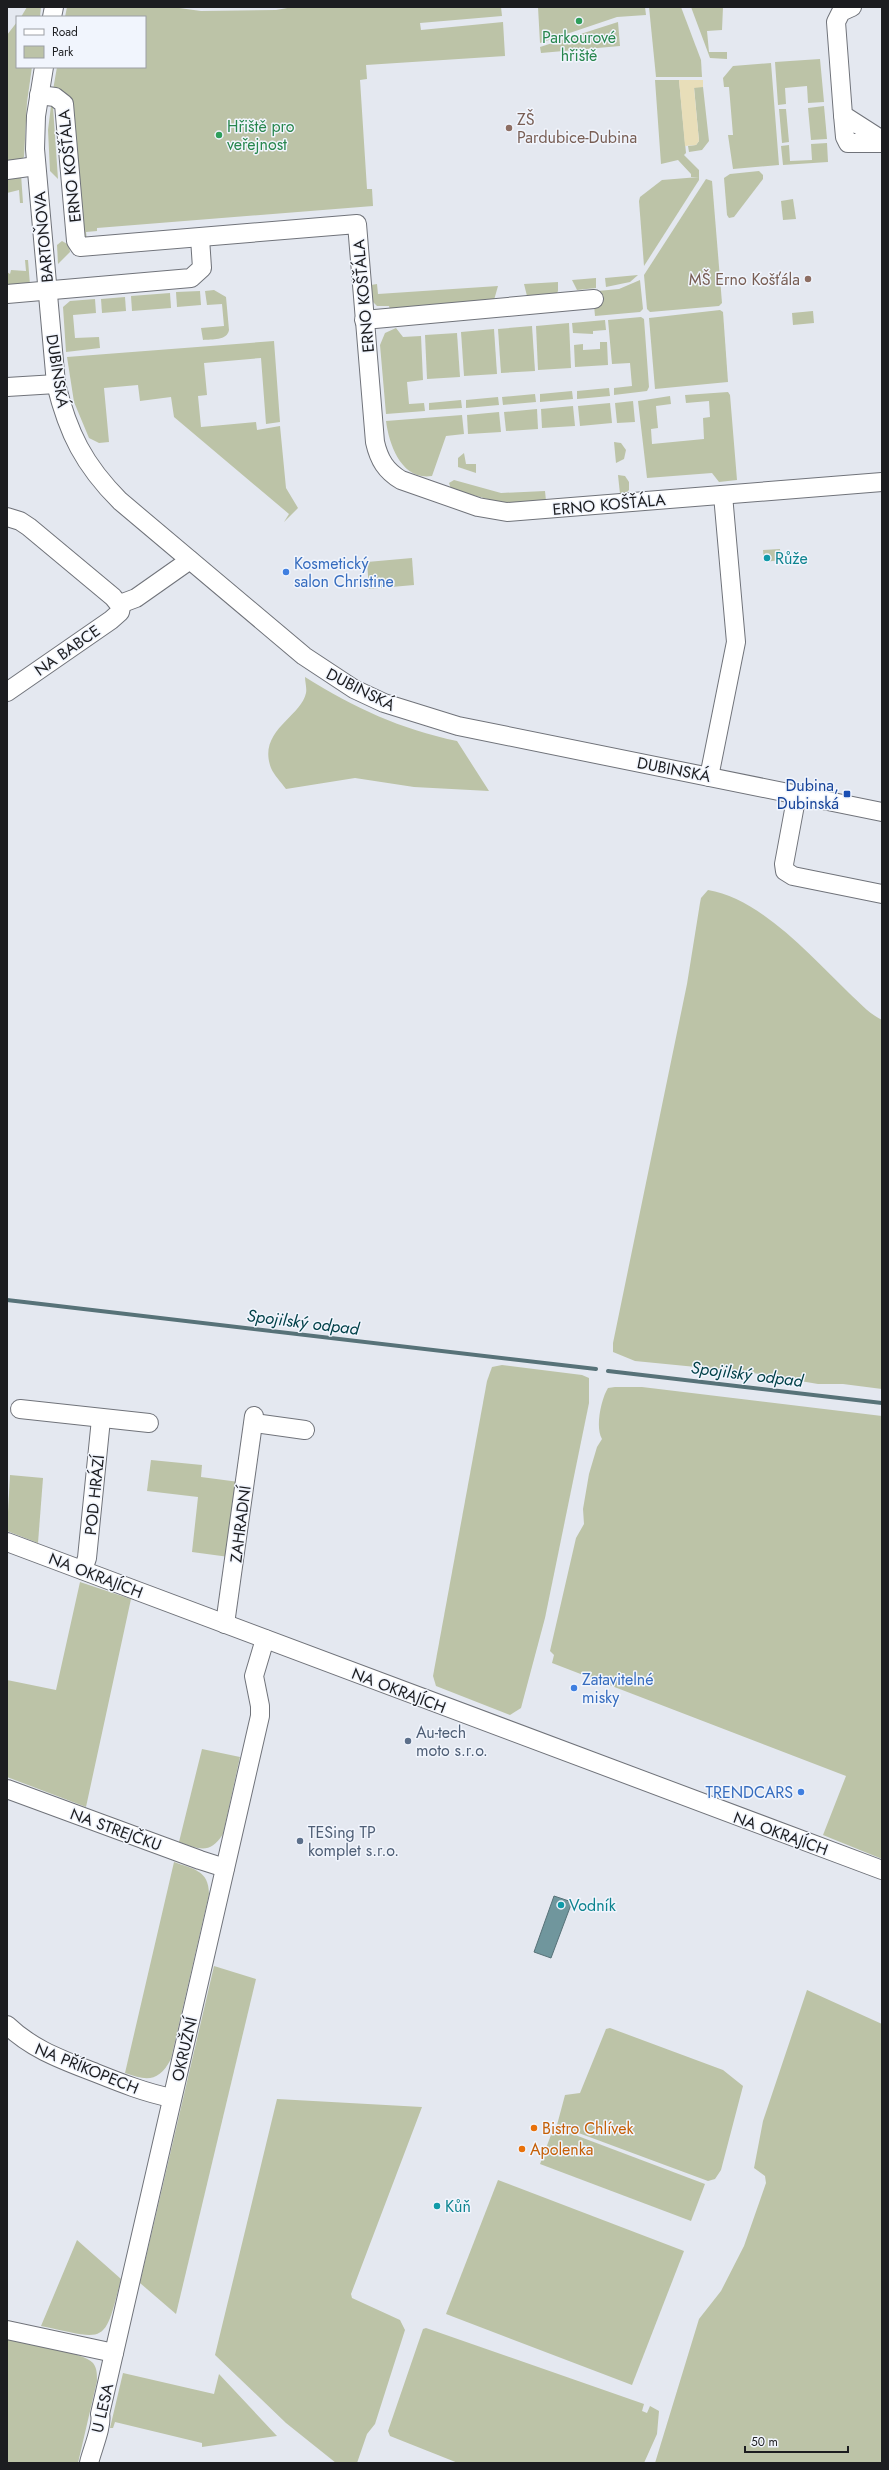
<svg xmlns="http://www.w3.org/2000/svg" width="889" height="2470" font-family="Jost,sans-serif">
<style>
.green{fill:#bcc3a7}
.sand{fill:#e8deb9}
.water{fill:#70969d;stroke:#577278}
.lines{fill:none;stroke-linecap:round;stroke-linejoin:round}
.stream{stroke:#577278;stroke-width:4}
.minor-casing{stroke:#70737a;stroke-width:20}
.minor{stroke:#fff;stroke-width:18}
.leisure-dot{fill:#2e9e5b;stroke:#f1f5fd;stroke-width:1.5}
.education-dot{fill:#8d6e63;stroke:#f1f5fd;stroke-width:1.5}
.culture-dot{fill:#0f9aa8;stroke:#f1f5fd;stroke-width:1.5}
.shop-dot{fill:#3f7fe0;stroke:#f1f5fd;stroke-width:1.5}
.transit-dot{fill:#1a4fb4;stroke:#f1f5fd;stroke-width:1.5}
.service-dot{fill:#5c6f8a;stroke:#f1f5fd;stroke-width:1.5}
.food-dot{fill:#e8710a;stroke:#f1f5fd;stroke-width:1.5}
.labels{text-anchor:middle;stroke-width:3;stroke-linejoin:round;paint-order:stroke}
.leisure-label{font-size:16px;fill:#27864d;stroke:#f1f5fd}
.education-label{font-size:16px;fill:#785e54;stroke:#f1f5fd;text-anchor:start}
.street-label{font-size:16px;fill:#1c1d20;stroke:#f1f5fd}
.culture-label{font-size:16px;fill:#0d838f;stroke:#f1f5fd;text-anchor:start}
.shop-label{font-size:16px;fill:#366cbe;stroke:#f1f5fd;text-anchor:start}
.transit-label{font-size:16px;fill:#164399;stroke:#f1f5fd;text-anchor:end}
.service-label{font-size:16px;fill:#4e5e75;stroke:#f1f5fd;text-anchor:start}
.food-label{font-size:16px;fill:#c56008;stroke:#f1f5fd;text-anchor:start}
.water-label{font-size:17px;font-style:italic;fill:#024149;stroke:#f1f5fd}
</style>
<rect width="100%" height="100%" fill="#e4e8f0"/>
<!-- green -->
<g class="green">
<path d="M 27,7 L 41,7 L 40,17 L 21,17 Z"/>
<path d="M 67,7 L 172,7 L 201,11 L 276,10 L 293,7 L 501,7 L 502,16 L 420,23 L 421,30 L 503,22 L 505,56 L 366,65 L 367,79 L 360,80 L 367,189 L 372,189 L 373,206 L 97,228 L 97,231 L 86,232 L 87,240 L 84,240 L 53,90 L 57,67 L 145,67 L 145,17 L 65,17 Z"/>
<path d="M 538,7 L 645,7 L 646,15 L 617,17 L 540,43 Z"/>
<path d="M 649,7 L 681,7 L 701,60 L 702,77 L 656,77 Z"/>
<path d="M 691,7 L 723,7 L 722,30 L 707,31 L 709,52 L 727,52 L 727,59 L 710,58 Z"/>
<path d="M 17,22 L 17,67 L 32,67 L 27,102 L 24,157 L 17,162 L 7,163 L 7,35 Z"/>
<path d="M 618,22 L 620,46 L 541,53 L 540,47 Z"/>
<path d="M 820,59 L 824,102 L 808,103 L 807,86 L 785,88 L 786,104 L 778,105 L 775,62 Z"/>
<path d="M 771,63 L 779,165 L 733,169 L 728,135 L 733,135 L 729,87 L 724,87 L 723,78 L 733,66 Z"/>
<path d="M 655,80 L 679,80 L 686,153 L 684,155 L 699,170 L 699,177 L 691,177 L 691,174 L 678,160 L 661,164 Z"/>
<path d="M 694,87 L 703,87 L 709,141 L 702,150 L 689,152 L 688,146 L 696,145 L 699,141 Z"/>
<path d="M 52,98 L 61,106 L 53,107 L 58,179 L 50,171 L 48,130 Z"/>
<path d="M 824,106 L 827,139 L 811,140 L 808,108 Z"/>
<path d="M 779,109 L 786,109 L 789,142 L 782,143 Z"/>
<path d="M 827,143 L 828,162 L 783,165 L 781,146 L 789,145 L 790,161 L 812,160 L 811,144 Z"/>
<path d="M 759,171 L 763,175 L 763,179 L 734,217 L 729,218 L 727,215 L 724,178 L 730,174 Z"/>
<path d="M 21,174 L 23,203 L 20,203 L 19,190 L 7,193 L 7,176 Z"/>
<path d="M 699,177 L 699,180 L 644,266 L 639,201 L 640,197 L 662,180 Z"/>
<path d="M 706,179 L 712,181 L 722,303 L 719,306 L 650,312 L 647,309 L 644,275 Z"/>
<path d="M 793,199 L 796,219 L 783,220 L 781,201 Z"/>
<path d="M 62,241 L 69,245 L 70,252 L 58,264 L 57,245 Z"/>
<path d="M 25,260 L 28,260 L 30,285 L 7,287 L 7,272 L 10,274 L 11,270 L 26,271 Z"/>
<path d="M 638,275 L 630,282 L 606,287 L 605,278 Z"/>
<path d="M 596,278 L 596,288 L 577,290 L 572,280 Z"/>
<path d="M 640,280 L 643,309 L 640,312 L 595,316 L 594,305 L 576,293 L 619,289 Z"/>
<path d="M 558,282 L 558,291 L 556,295 L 527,296 L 524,284 Z"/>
<path d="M 377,284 L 378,294 L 498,286 L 494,300 L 390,310 L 389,306 L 377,306 L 373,302 L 371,285 Z"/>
<path d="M 214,290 L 226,297 L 229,330 C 227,341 212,339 203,340 L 201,328 L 224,326 L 222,304 L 207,305 L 205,291 Z"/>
<path d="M 200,291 L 201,305 L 177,307 L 176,292 Z"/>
<path d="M 170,293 L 171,308 L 132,311 L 131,296 Z"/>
<path d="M 125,297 L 126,311 L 102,313 L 101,299 Z"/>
<path d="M 95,299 L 96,313 L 73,315 L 75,338 L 99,337 L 100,348 L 66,352 L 63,307 L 70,301 Z"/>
<path d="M 720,310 L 723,312 L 728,382 L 655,389 L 649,318 Z"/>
<path d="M 813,311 L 814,323 L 793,325 L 792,313 Z"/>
<path d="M 641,317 L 644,319 L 649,387 L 647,391 L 614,395 L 614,388 L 632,386 L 630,363 L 612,364 L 608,320 Z"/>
<path d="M 605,320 L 606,330 L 593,331 L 593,334 L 573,333 L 572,323 Z"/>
<path d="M 569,323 L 571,368 L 538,370 L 536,326 Z"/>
<path d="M 532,326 L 535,371 L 501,373 L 498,329 Z"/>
<path d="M 396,328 L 403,337 L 421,336 L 423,380 L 407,382 L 409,404 L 424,403 L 425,411 L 386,414 L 380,345 L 385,333 Z"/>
<path d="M 494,329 L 497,374 L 464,376 L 461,332 Z"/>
<path d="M 457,333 L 460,377 L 427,379 L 425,335 Z"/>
<path d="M 274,341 L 280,422 L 266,424 L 261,358 L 204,363 L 207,395 L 198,396 L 201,427 L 256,422 L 257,430 L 280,426 L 286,488 L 298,508 L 284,522 L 289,514 L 174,417 L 171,397 L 140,401 L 138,385 L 104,388 L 109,442 L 99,443 L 89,438 L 74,402 L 67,357 Z"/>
<path d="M 600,342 L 607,342 L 608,365 L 575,367 L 574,345 L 583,344 L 583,350 L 600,349 Z"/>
<path d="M 609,388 L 610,396 L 577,399 L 577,391 Z"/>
<path d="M 572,391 L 573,399 L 540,402 L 540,394 Z"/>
<path d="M 728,392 L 730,395 L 737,480 L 719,482 L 712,473 L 647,478 L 638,401 L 670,396 L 671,404 L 656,406 L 658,428 L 651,429 L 652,444 L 704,439 L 703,418 L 710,417 L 709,401 L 686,403 L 685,395 Z"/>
<path d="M 535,394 L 536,402 L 503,405 L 502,397 Z"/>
<path d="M 498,397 L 499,405 L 466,408 L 466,400 Z"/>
<path d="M 461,400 L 462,408 L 429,410 L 429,403 Z"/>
<path d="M 633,401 L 635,422 L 617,423 L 615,403 Z"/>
<path d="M 610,403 L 612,423 L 580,426 L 578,406 Z"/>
<path d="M 573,406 L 575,426 L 542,428 L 541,409 Z"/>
<path d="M 537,409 L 538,429 L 506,431 L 504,412 Z"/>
<path d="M 499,412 L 501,432 L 468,434 L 467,415 Z"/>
<path d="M 462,415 L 464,434 L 446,436 L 432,476 C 402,481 389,445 386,421 Z"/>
<path d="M 614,442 L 621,443 L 626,450 L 624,459 L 616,463 Z"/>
<path d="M 464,453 L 466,464 L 476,464 L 476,473 L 458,467 L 458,458 Z"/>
<path d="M 618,475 L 625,476 L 629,482 L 629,490 L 624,495 L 620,494 Z"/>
<path d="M 454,480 L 501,493 L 545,491 L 546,501 L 502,503 L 451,489 L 449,483 Z"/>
<path d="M 780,549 L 781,560 L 764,562 L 763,550 Z"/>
<path d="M 412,558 L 414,585 L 369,589 L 367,562 Z"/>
<path d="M 305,677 C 355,708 400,729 457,741 L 489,791 L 414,787 L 355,778 L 286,789 C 281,782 274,775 271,768 C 257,731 301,717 306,693 C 307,688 305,682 305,677 Z"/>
<path d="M 708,890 C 760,898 812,957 849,993 C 860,1003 868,1013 882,1020 L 882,1389 L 843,1384 L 818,1384 L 747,1372 L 635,1361 L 613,1352 L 613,1343 L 687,984 L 700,903 L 701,898 Z"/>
<path d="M 502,1365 L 582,1375 L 589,1378 L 589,1403 L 545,1618 L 521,1708 L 510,1715 L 436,1686 L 433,1676 L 487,1381 L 492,1367 Z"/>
<path d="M 615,1387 L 642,1387 L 882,1416 L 882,1859 L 823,1835 L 846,1776 L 552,1663 L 554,1655 L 550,1651 L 576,1538 L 584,1524 L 583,1509 L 589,1474 L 597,1447 L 602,1439 C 595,1428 601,1399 608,1388 Z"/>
<path d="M 151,1460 L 202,1465 L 201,1477 L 239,1482 L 229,1557 L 192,1552 L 198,1497 L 147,1491 Z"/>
<path d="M 10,1475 L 43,1478 L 38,1543 L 7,1531 Z"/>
<path d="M 80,1582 L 131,1599 L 86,1807 L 7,1777 L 7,1680 L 56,1690 Z"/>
<path d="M 202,1749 L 240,1757 L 223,1834 C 210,1855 199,1849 179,1842 Z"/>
<path d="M 174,1862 C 193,1869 209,1870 209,1894 L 171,2059 C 159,2082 147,2081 125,2073 Z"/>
<path d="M 214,1966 L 256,1979 L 176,2314 L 140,2283 Z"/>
<path d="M 807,1990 L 882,2024 L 882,2463 L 655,2463 L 699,2319 L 721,2291 L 744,2246 L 766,2183 L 765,2176 L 754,2168 L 763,2121 Z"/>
<path d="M 610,2028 L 723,2070 L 743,2086 L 721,2170 L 715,2179 L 708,2181 L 557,2125 L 565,2095 L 580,2093 L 606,2029 Z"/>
<path d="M 277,2099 L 422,2107 L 351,2294 L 352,2298 L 400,2320 L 405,2330 L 375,2424 L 367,2434 L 357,2463 L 336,2463 L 286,2423 L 215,2355 Z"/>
<path d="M 554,2127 L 705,2184 L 691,2221 L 540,2164 Z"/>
<path d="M 498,2180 L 684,2251 L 632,2385 L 446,2314 Z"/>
<path d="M 77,2240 L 121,2279 C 104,2346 107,2340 41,2326 Z"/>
<path d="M 426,2328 L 644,2404 L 642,2411 L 647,2413 L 650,2406 L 659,2411 L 657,2434 L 644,2463 L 458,2463 L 390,2436 L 388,2431 L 423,2329 Z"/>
<path d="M 7,2339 C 24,2343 84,2352 93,2363 C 97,2368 97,2374 97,2381 L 78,2463 L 7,2463 Z"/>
<path d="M 123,2373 L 214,2394 L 219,2374 L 277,2436 L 202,2447 L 202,2443 L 115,2422 L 113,2428 L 110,2428 Z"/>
</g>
<!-- sand -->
<path class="sand" d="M 679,80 L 703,80 L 703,87 L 694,88 L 699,141 L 696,145 L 685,146 Z"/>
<!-- water -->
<path class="water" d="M 554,1896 L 572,1902 L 551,1958 L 534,1952 Z"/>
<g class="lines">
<!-- stream -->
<g class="stream">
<path d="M 7,1300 L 596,1369"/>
<path d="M 608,1371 L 882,1403"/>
</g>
<!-- minor casing -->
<g class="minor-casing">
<g id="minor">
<path d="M 852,7 L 841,12 L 836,22 L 843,115 L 882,140"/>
<path d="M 52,17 L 54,7"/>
<path d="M 44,67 L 36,116 L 35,149 L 56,384 C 68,433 84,465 120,501 L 304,656 L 354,689 L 384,703 L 458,726 L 882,812"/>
<path d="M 39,95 L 55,97 L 64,104 L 76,241 L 80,247 L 357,224 L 375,442 C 379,460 386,471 401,480 L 478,507 L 507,512 L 882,482"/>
<path d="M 843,115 L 845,137 L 848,143 L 882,143"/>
<path d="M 7,170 L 36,166"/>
<path d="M 7,294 L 191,278 L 202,268 L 200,238"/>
<path d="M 364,320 L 594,299"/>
<path d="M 7,387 L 56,384"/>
<path d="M 7,517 L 20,521 L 29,527 L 113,597 L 121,607 L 120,612 L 111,620 L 7,692"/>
<path d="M 120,604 L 136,598 L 190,560"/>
<path d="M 709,777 L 736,642 L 723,495"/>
<path d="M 797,794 L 784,864 L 785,871 L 793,876 L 882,894"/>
<path d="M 20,1409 L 149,1423"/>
<path d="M 254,1423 L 305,1430"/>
<path d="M 7,1542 L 882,1870"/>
<path d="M 83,1570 L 87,1558 L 101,1419"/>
<path d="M 225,1624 L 254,1416"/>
<path d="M 7,1789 L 200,1860 L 225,1868"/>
<path d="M 7,2025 C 33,2050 63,2060 96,2073 C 121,2083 146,2093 172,2098"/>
<path d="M 7,2330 L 114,2353"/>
<path d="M 89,2463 C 92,2450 103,2425 100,2414 L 260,1716 L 260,1706 L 254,1676 L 265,1639"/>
</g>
</g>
<!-- minor -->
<use href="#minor" class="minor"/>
</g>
<!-- markers -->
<g class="leisure-dot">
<circle cx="579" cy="21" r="4"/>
<circle cx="219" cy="135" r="4"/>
</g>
<g class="education-dot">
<circle cx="509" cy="128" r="4"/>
<circle cx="808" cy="279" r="4"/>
</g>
<g class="culture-dot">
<circle cx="767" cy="558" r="4"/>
<circle cx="561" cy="1905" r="4"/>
<circle cx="437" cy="2206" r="4"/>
</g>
<g class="shop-dot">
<circle cx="286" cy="572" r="4"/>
<circle cx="574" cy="1688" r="4"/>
<circle cx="801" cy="1792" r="4"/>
</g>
<rect class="transit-dot" x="843" y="790" width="8" height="8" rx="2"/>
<g class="service-dot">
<circle cx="408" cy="1741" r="4"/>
<circle cx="300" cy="1841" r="4"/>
</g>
<g class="food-dot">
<circle cx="534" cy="2128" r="4"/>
<circle cx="522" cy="2149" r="4"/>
</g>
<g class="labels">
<!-- leisure labels -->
<g class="leisure-label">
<text x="579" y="43">Parkourové<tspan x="579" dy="18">hřiště</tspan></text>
<text x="227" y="132" text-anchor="start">Hřiště pro<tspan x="227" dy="18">veřejnost</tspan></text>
</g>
<!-- education labels -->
<g class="education-label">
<text x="517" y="125">ZŠ<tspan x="517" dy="18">Pardubice-Dubina</tspan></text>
<text x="800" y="285" text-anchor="end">MŠ Erno Košťála</text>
</g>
<!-- street labels -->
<g class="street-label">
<text transform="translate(69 166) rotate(-96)" y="6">ERNO KOŠŤÁLA</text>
<text transform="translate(43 237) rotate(-95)" y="6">BARTOŇOVA</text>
<text transform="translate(363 296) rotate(-95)" y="6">ERNO KOŠŤÁLA</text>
<text transform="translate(58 371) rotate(81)" y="6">DUBINSKÁ</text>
<text transform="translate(609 504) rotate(-5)" y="6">ERNO KOŠŤÁLA</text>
<text transform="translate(67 650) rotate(-35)" y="6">NA BABCE</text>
<text transform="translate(361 689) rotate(27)" y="6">DUBINSKÁ</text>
<text transform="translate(674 769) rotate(11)" y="6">DUBINSKÁ</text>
<text transform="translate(94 1495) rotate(-84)" y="6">POD HRÁZÍ</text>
<text transform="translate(240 1524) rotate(-83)" y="6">ZAHRADNÍ</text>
<text transform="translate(96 1575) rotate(21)" y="6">NA OKRAJÍCH</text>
<text transform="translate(399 1690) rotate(21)" y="6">NA OKRAJÍCH</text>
<text transform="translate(116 1829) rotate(20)" y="6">NA STREJČKU</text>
<text transform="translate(781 1833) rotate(20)" y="6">NA OKRAJÍCH</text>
<text transform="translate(184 2049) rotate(-77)" y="6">OKRUŽNÍ</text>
<text transform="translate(87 2068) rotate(22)" y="6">NA PŘÍKOPECH</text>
<text transform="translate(102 2408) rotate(-77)" y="6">U LESA</text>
</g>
<!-- culture labels -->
<g class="culture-label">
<text x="775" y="564">Růže</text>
<text x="569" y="1911">Vodník</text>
<text x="445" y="2212">Kůň</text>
</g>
<!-- shop labels -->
<g class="shop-label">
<text x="294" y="569">Kosmetický<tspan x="294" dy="18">salon Christine</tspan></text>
<text x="582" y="1685">Zatavitelné<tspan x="582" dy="18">misky</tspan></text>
<text x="793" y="1798" text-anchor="end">TRENDCARS</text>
</g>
<!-- transit labels -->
<g class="transit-label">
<text x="839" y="791">Dubina,<tspan x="839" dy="18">Dubinská</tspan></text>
</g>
<!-- service labels -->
<g class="service-label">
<text x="416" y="1738">Au-tech<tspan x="416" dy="18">moto s.r.o.</tspan></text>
<text x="308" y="1838">TESing TP<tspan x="308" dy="18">komplet s.r.o.</tspan></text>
</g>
<!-- food labels -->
<g class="food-label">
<text x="542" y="2134">Bistro Chlívek</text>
<text x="530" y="2155">Apolenka</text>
</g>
<!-- water labels -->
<g class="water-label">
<text transform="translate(303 1322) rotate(7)" y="6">Spojilský odpad</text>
<text transform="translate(747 1374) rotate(7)" y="6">Spojilský odpad</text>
</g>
</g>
<!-- border -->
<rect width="889" height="2470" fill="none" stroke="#1c1d20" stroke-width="16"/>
<!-- legend -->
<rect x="16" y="16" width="130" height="52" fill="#f1f5fd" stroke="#9c9fa5"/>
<rect x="24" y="29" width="20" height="6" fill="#ffffff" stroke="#9c9fa5"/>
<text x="52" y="36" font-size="12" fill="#1c1d20">Road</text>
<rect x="24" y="46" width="20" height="12" fill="#bcc3a7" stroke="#9c9fa5"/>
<text x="52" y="56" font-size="12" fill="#1c1d20">Park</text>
<!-- scale -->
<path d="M745 2446v6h103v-6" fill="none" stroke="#1c1d20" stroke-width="2"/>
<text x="751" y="2446" font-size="12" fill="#1c1d20" stroke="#f1f5fd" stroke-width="3" paint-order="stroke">50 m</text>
</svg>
